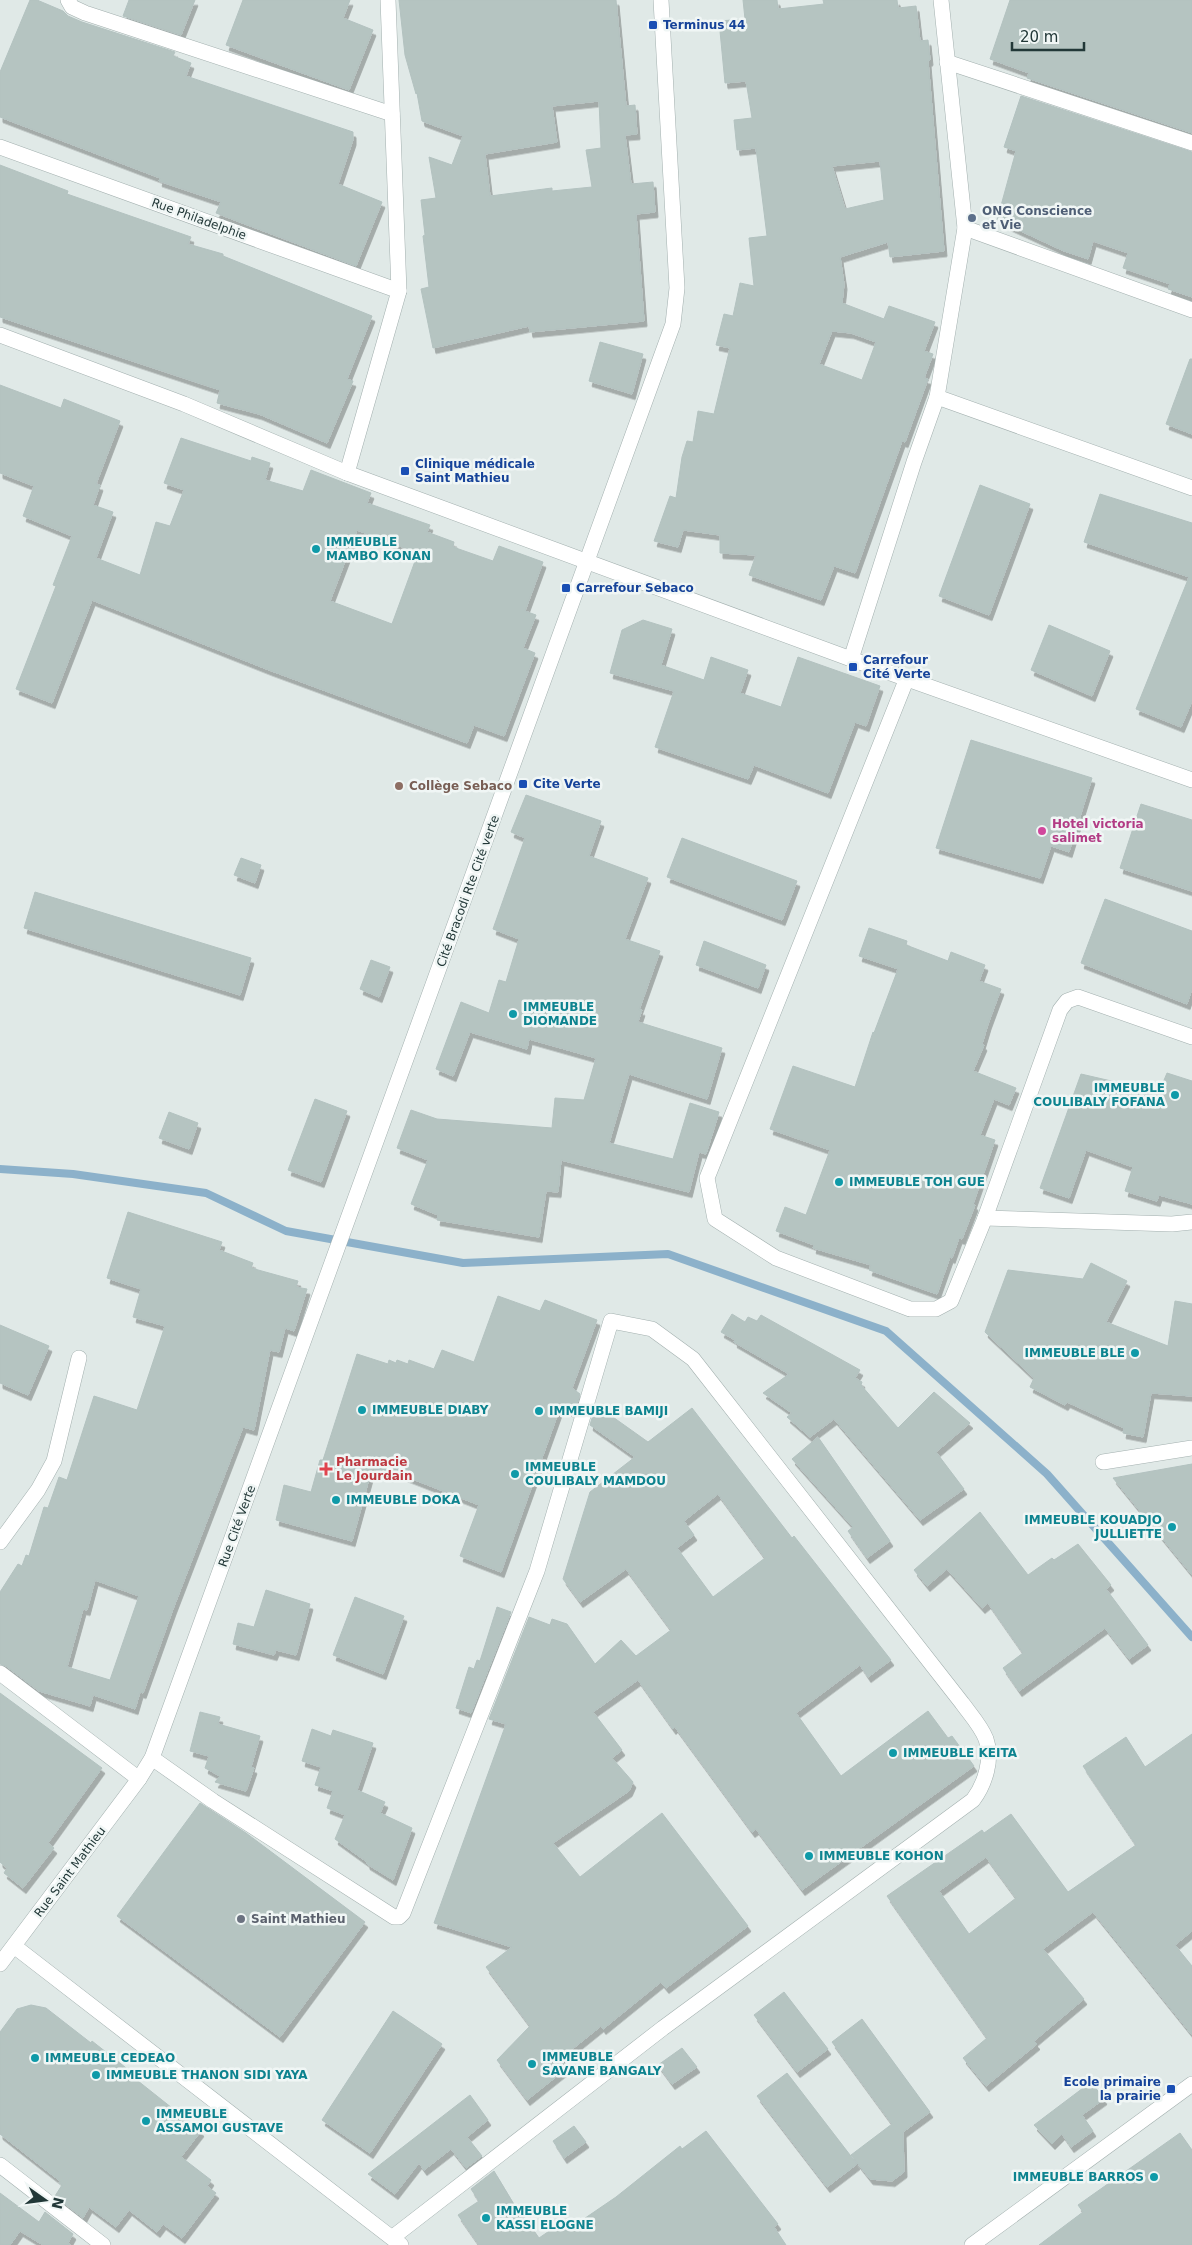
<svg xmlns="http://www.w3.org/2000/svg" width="1192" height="2245" font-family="'DejaVu Sans',sans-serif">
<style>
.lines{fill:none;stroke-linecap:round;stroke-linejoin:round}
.stream{stroke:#8cb1ca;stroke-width:8}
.building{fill:#b5c4c1;stroke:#b3c2c0;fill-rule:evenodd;filter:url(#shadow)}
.street-casing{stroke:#a3b0af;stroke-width:16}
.street{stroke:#fff;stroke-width:15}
.transit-dot{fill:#1a4fb4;stroke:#f0f6f5;stroke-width:2}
.service-dot{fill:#5c6f8a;stroke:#f0f6f5;stroke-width:2}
.culture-dot{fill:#0f9aa8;stroke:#f0f6f5;stroke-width:2}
.education-dot{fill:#8d6e63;stroke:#f0f6f5;stroke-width:2}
.hotel-dot{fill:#d1479c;stroke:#f0f6f5;stroke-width:2}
.health-dot{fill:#e0444e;stroke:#f0f6f5;stroke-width:2}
.worship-dot{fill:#6b7280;stroke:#f0f6f5;stroke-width:2}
.labels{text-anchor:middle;stroke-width:5;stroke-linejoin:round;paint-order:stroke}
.transit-label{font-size:12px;font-weight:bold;fill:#164399;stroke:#f0f6f5;text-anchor:start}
.service-label{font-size:12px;font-weight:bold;fill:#4e5e75;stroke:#f0f6f5;text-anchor:start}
.street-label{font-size:12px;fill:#223838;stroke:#f0f6f5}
.culture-label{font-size:12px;font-weight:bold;fill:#0d838f;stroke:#f0f6f5;text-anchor:start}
.education-label{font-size:12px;font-weight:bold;fill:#785e54;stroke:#f0f6f5;text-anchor:start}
.hotel-label{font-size:12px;font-weight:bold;fill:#b23c85;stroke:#f0f6f5;text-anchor:start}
.health-label{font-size:12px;font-weight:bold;fill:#be3a42;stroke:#f0f6f5;text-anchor:start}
.worship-label{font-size:12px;font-weight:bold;fill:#5b616d;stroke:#f0f6f5;text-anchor:start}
</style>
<defs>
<filter id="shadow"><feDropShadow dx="3" dy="5.5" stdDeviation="0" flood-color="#0004"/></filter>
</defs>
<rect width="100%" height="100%" fill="#e0e9e7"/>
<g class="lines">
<!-- stream -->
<path class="stream" d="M 0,1169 L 73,1174 L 206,1193 L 286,1231 L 463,1263 L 668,1254 L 886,1331 L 1047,1474 L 1192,1637"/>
</g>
<!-- building -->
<g class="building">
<path d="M 30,0 L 37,0 L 63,11 L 68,16 L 82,22 L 175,52 L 173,56 L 191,63 L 186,76 L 353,132 L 353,140 L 338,184 L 382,202 L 356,266 L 216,213 L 221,202 L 159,181 L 160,178 L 0,117 L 0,72 Z"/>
<path d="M 129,0 L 195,0 L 181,35 L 123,16 Z"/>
<path d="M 243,0 L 350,0 L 343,18 L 373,30 L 349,90 L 226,45 Z"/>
<path d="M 399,0 L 616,0 L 626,106 L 635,105 L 637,134 L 625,135 L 631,184 L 653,182 L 655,212 L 636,214 L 644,321 L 530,332 L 529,326 L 433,348 L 421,289 L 429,287 L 423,236 L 425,235 L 421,200 L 436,198 L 429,157 L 452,165 L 463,136 L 422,121 L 417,93 L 416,94 L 405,55 ZM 599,101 L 601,148 L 586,150 L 592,187 L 552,191 L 552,188 L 490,196 L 485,154 L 557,142 L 552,106 Z"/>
<path d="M 743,0 L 777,0 L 778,9 L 824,4 L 823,0 L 897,0 L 898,8 L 916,6 L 920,41 L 928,40 L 930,60 L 928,61 L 944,251 L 890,257 L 888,242 L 840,257 L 844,284 L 842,303 L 884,319 L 889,306 L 935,322 L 924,351 L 933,354 L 924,378 L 928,379 L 905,442 L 902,441 L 855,573 L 834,566 L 821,600 L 749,575 L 756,555 L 720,553 L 720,535 L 683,530 L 678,547 L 654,541 L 670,496 L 676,498 L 682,457 L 687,441 L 693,442 L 698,411 L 714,414 L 730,348 L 716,345 L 724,314 L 733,316 L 740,283 L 754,286 L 749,238 L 767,236 L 756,148 L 737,150 L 734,120 L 752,118 L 746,81 L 725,83 L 719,21 L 745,19 ZM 880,161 L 884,200 L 845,209 L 832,166 ZM 832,331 L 851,333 L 876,342 L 862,380 L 819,364 Z"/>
<path d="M 1010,0 L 1192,0 L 1192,133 L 1027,78 L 1029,73 L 990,59 Z"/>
<path d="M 1021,96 L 1192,152 L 1192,297 L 1168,289 L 1170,284 L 1123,268 L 1128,253 L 1093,241 L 1088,259 L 1064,251 L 997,220 L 1016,151 L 1004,147 Z"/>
<path d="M 0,165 L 68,191 L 67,194 L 191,237 L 188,244 L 223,254 L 223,256 L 372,316 L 347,379 L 353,381 L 327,443 L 259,414 L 217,403 L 220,390 L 0,317 Z"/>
<path d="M 600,342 L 643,354 L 632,394 L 589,381 Z"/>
<path d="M 1190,359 L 1192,359 L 1192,434 L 1166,424 Z"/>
<path d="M 0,385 L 61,408 L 64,399 L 120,421 L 96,484 L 100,485 L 93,505 L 113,512 L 96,558 L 140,575 L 156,522 L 170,526 L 184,490 L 164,483 L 181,438 L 251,461 L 252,457 L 270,463 L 265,480 L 303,491 L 311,470 L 371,493 L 367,503 L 430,525 L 427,532 L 454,542 L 453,547 L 493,561 L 499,546 L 543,562 L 525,611 L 536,615 L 523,648 L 535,653 L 504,736 L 474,725 L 467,743 L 269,670 L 92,600 L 52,703 L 16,689 L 56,586 L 53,585 L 72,536 L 23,516 L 34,486 L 0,473 ZM 357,530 L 418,553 L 392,624 L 330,601 Z"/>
<path d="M 980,485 L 1030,504 L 989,615 L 939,596 Z"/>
<path d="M 1100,494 L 1192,523 L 1192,701 L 1181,727 L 1136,709 L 1189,577 L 1084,542 Z"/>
<path d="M 643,620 L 672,629 L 661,665 L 704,680 L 711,657 L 748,670 L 740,693 L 781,707 L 798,657 L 880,686 L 866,726 L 855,722 L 828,793 L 754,765 L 748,779 L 655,747 L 674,691 L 610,673 L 622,630 Z"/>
<path d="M 1049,625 L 1110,651 L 1092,696 L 1031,670 Z"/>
<path d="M 971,740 L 1092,778 L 1069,852 L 1051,846 L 1040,878 L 936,848 Z"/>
<path d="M 526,795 L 601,821 L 589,856 L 648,878 L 625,939 L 660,951 L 639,1010 L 642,1010 L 638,1022 L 722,1048 L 707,1099 L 629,1074 L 609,1143 L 673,1159 L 690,1103 L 719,1112 L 706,1154 L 699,1152 L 689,1192 L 561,1160 L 558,1192 L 546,1191 L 539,1237 L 437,1220 L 438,1215 L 411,1204 L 428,1160 L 397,1148 L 411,1110 L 437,1119 L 552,1128 L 555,1098 L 584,1100 L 596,1058 L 529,1039 L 527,1049 L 470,1032 L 453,1076 L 436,1069 L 461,1002 L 489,1013 L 499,980 L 506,982 L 519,939 L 493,929 L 525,838 L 511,832 Z"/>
<path d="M 1141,804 L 1192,820 L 1192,891 L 1120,868 Z"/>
<path d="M 682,838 L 797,881 L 782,920 L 667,877 Z"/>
<path d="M 241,858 L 261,865 L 255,883 L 234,875 Z"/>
<path d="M 35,892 L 251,958 L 240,995 L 24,928 Z"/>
<path d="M 1105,899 L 1192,931 L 1192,989 L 1187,1004 L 1081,963 Z"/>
<path d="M 869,928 L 907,941 L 906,945 L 948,961 L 951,952 L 985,965 L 979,981 L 1001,989 L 988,1024 L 982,1044 L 984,1045 L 973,1071 L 1016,1088 L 1009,1105 L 994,1099 L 980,1135 L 995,1140 L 973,1204 L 975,1205 L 962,1239 L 959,1238 L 952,1258 L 950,1257 L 937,1294 L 869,1270 L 871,1265 L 813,1248 L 814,1245 L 776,1231 L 785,1207 L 806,1215 L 830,1150 L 770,1129 L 793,1066 L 855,1087 L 873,1032 L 874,1033 L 898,969 L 859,956 Z"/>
<path d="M 704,941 L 766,965 L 758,988 L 696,965 Z"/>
<path d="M 371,960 L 390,967 L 379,997 L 360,989 Z"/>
<path d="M 1167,1073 L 1192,1081 L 1192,1204 L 1159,1195 L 1157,1201 L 1125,1191 L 1133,1167 L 1086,1150 L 1069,1198 L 1040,1188 L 1081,1074 L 1159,1092 Z"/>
<path d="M 315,1099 L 347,1111 L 321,1182 L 288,1170 Z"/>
<path d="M 169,1112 L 198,1123 L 189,1149 L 159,1138 Z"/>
<path d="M 128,1212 L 222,1242 L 219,1250 L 253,1263 L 251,1268 L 298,1281 L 296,1287 L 307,1289 L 294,1331 L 285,1328 L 279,1352 L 270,1350 L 254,1430 L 243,1427 L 173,1609 L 143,1693 L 140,1692 L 135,1709 L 93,1695 L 90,1706 L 39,1691 L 6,1666 L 0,1664 L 0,1592 L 18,1564 L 22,1566 L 26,1555 L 29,1556 L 44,1507 L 48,1508 L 59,1477 L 67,1480 L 94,1396 L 137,1410 L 165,1326 L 133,1317 L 141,1289 L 107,1278 ZM 95,1580 L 139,1596 L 110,1680 L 67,1667 L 83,1609 L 87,1610 Z"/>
<path d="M 1091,1263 L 1127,1281 L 1106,1322 L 1168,1346 L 1175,1301 L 1192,1304 L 1192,1396 L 1151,1393 L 1143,1437 L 1123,1433 L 1124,1428 L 1067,1402 L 1065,1405 L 1030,1387 L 1034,1378 L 985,1332 L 1008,1270 L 1083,1279 Z"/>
<path d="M 498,1296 L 540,1311 L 545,1300 L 597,1320 L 572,1388 L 580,1394 L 574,1414 L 561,1405 L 501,1572 L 460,1556 L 479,1505 L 392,1471 L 391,1475 L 372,1468 L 352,1541 L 276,1520 L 284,1485 L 311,1492 L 320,1460 L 323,1460 L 357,1354 L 388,1364 L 389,1360 L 396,1363 L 397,1360 L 408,1364 L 409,1360 L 434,1369 L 442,1350 L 474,1362 Z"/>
<path d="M 732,1314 L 745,1322 L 748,1317 L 757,1321 L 761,1315 L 860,1370 L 855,1378 L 862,1382 L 861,1385 L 898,1428 L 934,1392 L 970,1423 L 936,1452 L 964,1489 L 920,1520 L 834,1419 L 810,1437 L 787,1417 L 792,1413 L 763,1393 L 789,1374 L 734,1342 L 735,1340 L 721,1332 Z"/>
<path d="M 0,1325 L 49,1346 L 28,1395 L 0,1383 Z"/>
<path d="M 596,1405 L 648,1442 L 692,1408 L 792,1538 L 794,1536 L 891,1660 L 868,1677 L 860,1665 L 796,1713 L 841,1776 L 928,1711 L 948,1738 L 952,1736 L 974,1766 L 802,1890 L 756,1829 L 752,1832 L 675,1727 L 673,1729 L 638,1680 L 593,1712 L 622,1750 L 612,1758 L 633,1782 L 629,1791 L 553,1843 L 580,1877 L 662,1813 L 748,1926 L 666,1988 L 661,1982 L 603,2029 L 601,2026 L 560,2059 L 567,2068 L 527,2100 L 497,2060 L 530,2026 L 486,1967 L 512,1947 L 434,1923 L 506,1724 L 489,1719 L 529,1617 L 550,1625 L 552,1619 L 567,1624 L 595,1664 L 621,1640 L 636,1656 L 671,1630 L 626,1569 L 580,1602 L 563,1579 L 590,1492 L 635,1457 L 590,1425 ZM 718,1494 L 765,1558 L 713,1597 L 677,1548 L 694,1535 L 684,1521 Z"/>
<path d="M 818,1437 L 890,1541 L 867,1558 L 848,1531 L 853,1527 L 792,1459 Z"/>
<path d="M 1192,1464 L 1192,1575 L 1113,1478 Z"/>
<path d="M 980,1512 L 1028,1575 L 1052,1558 L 1054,1560 L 1078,1544 L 1111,1585 L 1106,1589 L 1148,1645 L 1129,1659 L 1105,1628 L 1019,1691 L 1003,1668 L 1023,1653 L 988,1603 L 982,1608 L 947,1569 L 927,1586 L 914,1570 Z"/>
<path d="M 266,1590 L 310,1604 L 296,1655 L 276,1650 L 274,1655 L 233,1644 L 238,1623 L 254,1627 Z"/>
<path d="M 355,1597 L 404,1616 L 383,1674 L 333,1655 Z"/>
<path d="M 497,1607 L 511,1612 L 471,1713 L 456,1708 L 469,1667 L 474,1669 L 477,1660 L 480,1661 Z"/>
<path d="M 0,1693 L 102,1768 L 48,1843 L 54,1848 L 23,1888 L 4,1873 L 7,1868 L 0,1862 Z"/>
<path d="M 200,1712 L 220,1717 L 218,1724 L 260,1736 L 251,1767 L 254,1768 L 246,1791 L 215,1782 L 220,1776 L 205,1768 L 209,1756 L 190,1751 Z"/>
<path d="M 312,1729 L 331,1736 L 333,1730 L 373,1743 L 357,1790 L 385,1802 L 380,1813 L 412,1828 L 393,1880 L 367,1864 L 367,1862 L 335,1839 L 345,1815 L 327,1808 L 333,1791 L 315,1785 L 321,1767 L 302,1761 Z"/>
<path d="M 1192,1734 L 1192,1931 L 1175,1945 L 1192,1966 L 1192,2035 L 1093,1912 L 1043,1949 L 1084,1999 L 1034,2041 L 1037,2044 L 986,2086 L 963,2058 L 987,2038 L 887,1896 L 982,1830 L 984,1833 L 1011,1814 L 1068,1892 L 1136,1845 L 1083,1766 L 1126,1737 L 1145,1767 ZM 986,1857 L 1016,1898 L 969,1934 L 939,1891 Z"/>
<path d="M 200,1803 L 246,1833 L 365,1922 L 280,2037 L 117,1916 Z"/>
<path d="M 784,1992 L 828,2049 L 797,2072 L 754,2015 Z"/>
<path d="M 31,2005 L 46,2008 L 91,2043 L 92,2041 L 130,2071 L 128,2073 L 201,2131 L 181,2157 L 211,2180 L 207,2186 L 216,2193 L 182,2238 L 163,2224 L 157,2232 L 129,2210 L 116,2227 L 89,2207 L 83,2218 L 55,2196 L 62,2185 L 59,2183 L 60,2181 L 0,2134 L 0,2032 L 17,2009 Z"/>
<path d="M 393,2011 L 442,2044 L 370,2153 L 322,2120 Z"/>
<path d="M 862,2019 L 930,2112 L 903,2132 L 904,2172 L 892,2181 L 870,2179 L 851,2155 L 892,2124 L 832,2042 Z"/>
<path d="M 682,2048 L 697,2067 L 672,2084 L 658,2065 Z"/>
<path d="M 787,2073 L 857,2164 L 827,2187 L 757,2096 Z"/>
<path d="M 1091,2082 L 1104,2099 L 1082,2115 L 1093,2131 L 1071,2147 L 1062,2134 L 1052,2144 L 1034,2125 Z"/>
<path d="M 470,2095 L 488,2120 L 467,2137 L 482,2156 L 466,2168 L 451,2149 L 424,2170 L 419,2163 L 395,2194 L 368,2174 Z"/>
<path d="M 574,2126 L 586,2142 L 564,2158 L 553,2141 Z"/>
<path d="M 706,2131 L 778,2224 L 774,2227 L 786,2245 L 479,2245 L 458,2215 L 479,2201 L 471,2189 L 494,2171 L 521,2216 L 523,2215 L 539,2238 L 567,2219 L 572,2227 L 616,2197 L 680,2146 L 682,2149 Z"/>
<path d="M 1180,2133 L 1192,2150 L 1192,2245 L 1039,2245 L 1083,2212 L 1078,2205 Z"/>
<path d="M 0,2193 L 39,2222 L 45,2212 L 73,2234 L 68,2243 L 71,2245 L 43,2245 L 20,2231 L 10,2245 L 0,2245 Z"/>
</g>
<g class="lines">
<!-- street casing -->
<g class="street-casing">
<g id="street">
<path d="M 68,0 L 72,7 L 85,13 L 392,114"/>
<path d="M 947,62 L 1192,143"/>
<path d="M 0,147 L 399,291"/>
<path d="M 965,228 L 1192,310"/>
<path d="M 0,335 L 184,404 L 347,473 L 851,659 L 1192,780"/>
<path d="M 937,397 L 1192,488"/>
<path d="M 347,473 L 399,291 L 388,0"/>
<path d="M 851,659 L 914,462 L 937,397 L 965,228 L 941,0"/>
<path d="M 907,678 L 707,1178 L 715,1219 L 776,1258 L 910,1309 L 936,1309 L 951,1301 L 985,1218 L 1060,1010 L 1067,1001 L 1078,997 L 1192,1037"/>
<path d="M 985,1218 L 1172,1224 L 1192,1222"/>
<path d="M 1103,1462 L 1192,1448"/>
<path d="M 0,1542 L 38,1490 L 54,1461 L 79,1358"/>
<path d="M 0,1673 L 139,1779"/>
<path d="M 152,1758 L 213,1801 L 394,1917 L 399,1917 L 403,1913 L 537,1571 L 611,1321 L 652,1329 L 693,1359 L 962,1703 C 970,1714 981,1726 986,1739 C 993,1759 985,1784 973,1800 L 663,2028 L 393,2237"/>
<path d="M 14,1946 L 401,2245"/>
<path d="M 0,1964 L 139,1779 L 152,1758 L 673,324 L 677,288 L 661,0"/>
<path d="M 0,2165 L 103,2245"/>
<path d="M 972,2245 L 1192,2084"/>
</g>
</g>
<!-- street -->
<use href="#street" class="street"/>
</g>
<!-- markers -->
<g class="transit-dot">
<rect x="648" y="20" width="10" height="10" rx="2.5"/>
<rect x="400" y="466" width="10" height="10" rx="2.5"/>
<rect x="561" y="583" width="10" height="10" rx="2.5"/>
<rect x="848" y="662" width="10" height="10" rx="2.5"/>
<rect x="518" y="779" width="10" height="10" rx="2.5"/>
<rect x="1166" y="2084" width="10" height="10" rx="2.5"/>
</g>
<circle class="service-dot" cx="972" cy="218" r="5"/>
<g class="culture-dot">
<circle cx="316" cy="549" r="5"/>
<circle cx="513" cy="1014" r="5"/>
<circle cx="1175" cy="1095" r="5"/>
<circle cx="839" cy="1182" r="5"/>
<circle cx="1135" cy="1353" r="5"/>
<circle cx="362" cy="1410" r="5"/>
<circle cx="539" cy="1411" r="5"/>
<circle cx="515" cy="1474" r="5"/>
<circle cx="336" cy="1500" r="5"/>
<circle cx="1172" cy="1527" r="5"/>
<circle cx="893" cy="1753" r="5"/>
<circle cx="809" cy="1856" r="5"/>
<circle cx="35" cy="2058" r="5"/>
<circle cx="532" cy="2064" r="5"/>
<circle cx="96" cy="2075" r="5"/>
<circle cx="146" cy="2121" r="5"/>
<circle cx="1154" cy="2177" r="5"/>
<circle cx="486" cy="2218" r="5"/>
</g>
<circle class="education-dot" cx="399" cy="786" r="5"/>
<circle class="hotel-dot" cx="1042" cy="831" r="5"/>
<path class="health-dot" d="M323.5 1461.5h5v5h5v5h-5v5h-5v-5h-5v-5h5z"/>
<circle class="worship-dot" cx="241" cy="1919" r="5"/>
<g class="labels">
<!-- transit labels -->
<g class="transit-label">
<text x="663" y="29">Terminus 44</text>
<text x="415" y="468">Clinique médicale<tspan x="415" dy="14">Saint Mathieu</tspan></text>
<text x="576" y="592">Carrefour Sebaco</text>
<text x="863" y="664">Carrefour<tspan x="863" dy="14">Cité Verte</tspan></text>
<text x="533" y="788">Cite Verte</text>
<text x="1161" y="2086" text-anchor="end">Ecole primaire<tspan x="1161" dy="14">la prairie</tspan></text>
</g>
<!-- service labels -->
<g class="service-label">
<text x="982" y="215">ONG Conscience<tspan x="982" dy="14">et Vie</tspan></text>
</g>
<!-- street labels -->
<g class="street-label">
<text transform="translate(199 219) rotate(20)" y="4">Rue Philadelphie</text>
<text transform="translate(468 891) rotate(-70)" y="4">Cité Bracodi Rte Cité verte</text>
<text transform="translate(237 1526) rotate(-70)" y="4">Rue Cité Verte</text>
<text transform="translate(70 1872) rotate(-53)" y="4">Rue Saint Mathieu</text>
</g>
<!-- culture labels -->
<g class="culture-label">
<text x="326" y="546">IMMEUBLE<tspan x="326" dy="14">MAMBO KONAN</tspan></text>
<text x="523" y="1011">IMMEUBLE<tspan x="523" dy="14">DIOMANDE</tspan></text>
<text x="1165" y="1092" text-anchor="end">IMMEUBLE<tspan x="1165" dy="14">COULIBALY FOFANA</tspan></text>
<text x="849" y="1186">IMMEUBLE TOH GUE</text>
<text x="1125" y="1357" text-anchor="end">IMMEUBLE BLE</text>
<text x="372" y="1414">IMMEUBLE DIABY</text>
<text x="549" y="1415">IMMEUBLE BAMIJI</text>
<text x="525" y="1471">IMMEUBLE<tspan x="525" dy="14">COULIBALY MAMDOU</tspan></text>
<text x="346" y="1504">IMMEUBLE DOKA</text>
<text x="1162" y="1524" text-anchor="end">IMMEUBLE KOUADJO<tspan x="1162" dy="14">JULLIETTE</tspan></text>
<text x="903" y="1757">IMMEUBLE KEITA</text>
<text x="819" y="1860">IMMEUBLE KOHON</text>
<text x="542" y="2061">IMMEUBLE<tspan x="542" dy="14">SAVANE BANGALY</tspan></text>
<text x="45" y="2062">IMMEUBLE CEDEAO</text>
<text x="106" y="2079">IMMEUBLE THANON SIDI YAYA</text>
<text x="156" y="2118">IMMEUBLE<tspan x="156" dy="14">ASSAMOI GUSTAVE</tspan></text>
<text x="1144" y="2181" text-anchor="end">IMMEUBLE BARROS</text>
<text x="496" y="2215">IMMEUBLE<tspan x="496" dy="14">KASSI ELOGNE</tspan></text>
</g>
<!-- education labels -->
<g class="education-label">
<text x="409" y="790">Collège Sebaco</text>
</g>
<!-- hotel labels -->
<g class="hotel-label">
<text x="1052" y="828">Hotel victoria<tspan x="1052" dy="14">salimet</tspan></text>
</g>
<!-- health labels -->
<g class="health-label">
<text x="336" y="1466">Pharmacie<tspan x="336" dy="14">Le Jourdain</tspan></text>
</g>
<!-- worship labels -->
<g class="worship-label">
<text x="251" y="1923">Saint Mathieu</text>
</g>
</g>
<!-- north arrow -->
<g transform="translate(45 2200) rotate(104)" stroke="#f0f6f5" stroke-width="4" paint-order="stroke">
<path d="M0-4L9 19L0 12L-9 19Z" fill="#223838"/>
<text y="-8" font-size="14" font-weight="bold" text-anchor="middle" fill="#223838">N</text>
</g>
<!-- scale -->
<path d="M1012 42v8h72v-8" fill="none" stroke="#223838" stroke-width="2.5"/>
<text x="1020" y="42" font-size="15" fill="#223838" stroke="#f0f6f5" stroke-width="4" paint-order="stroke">20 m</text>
</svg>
